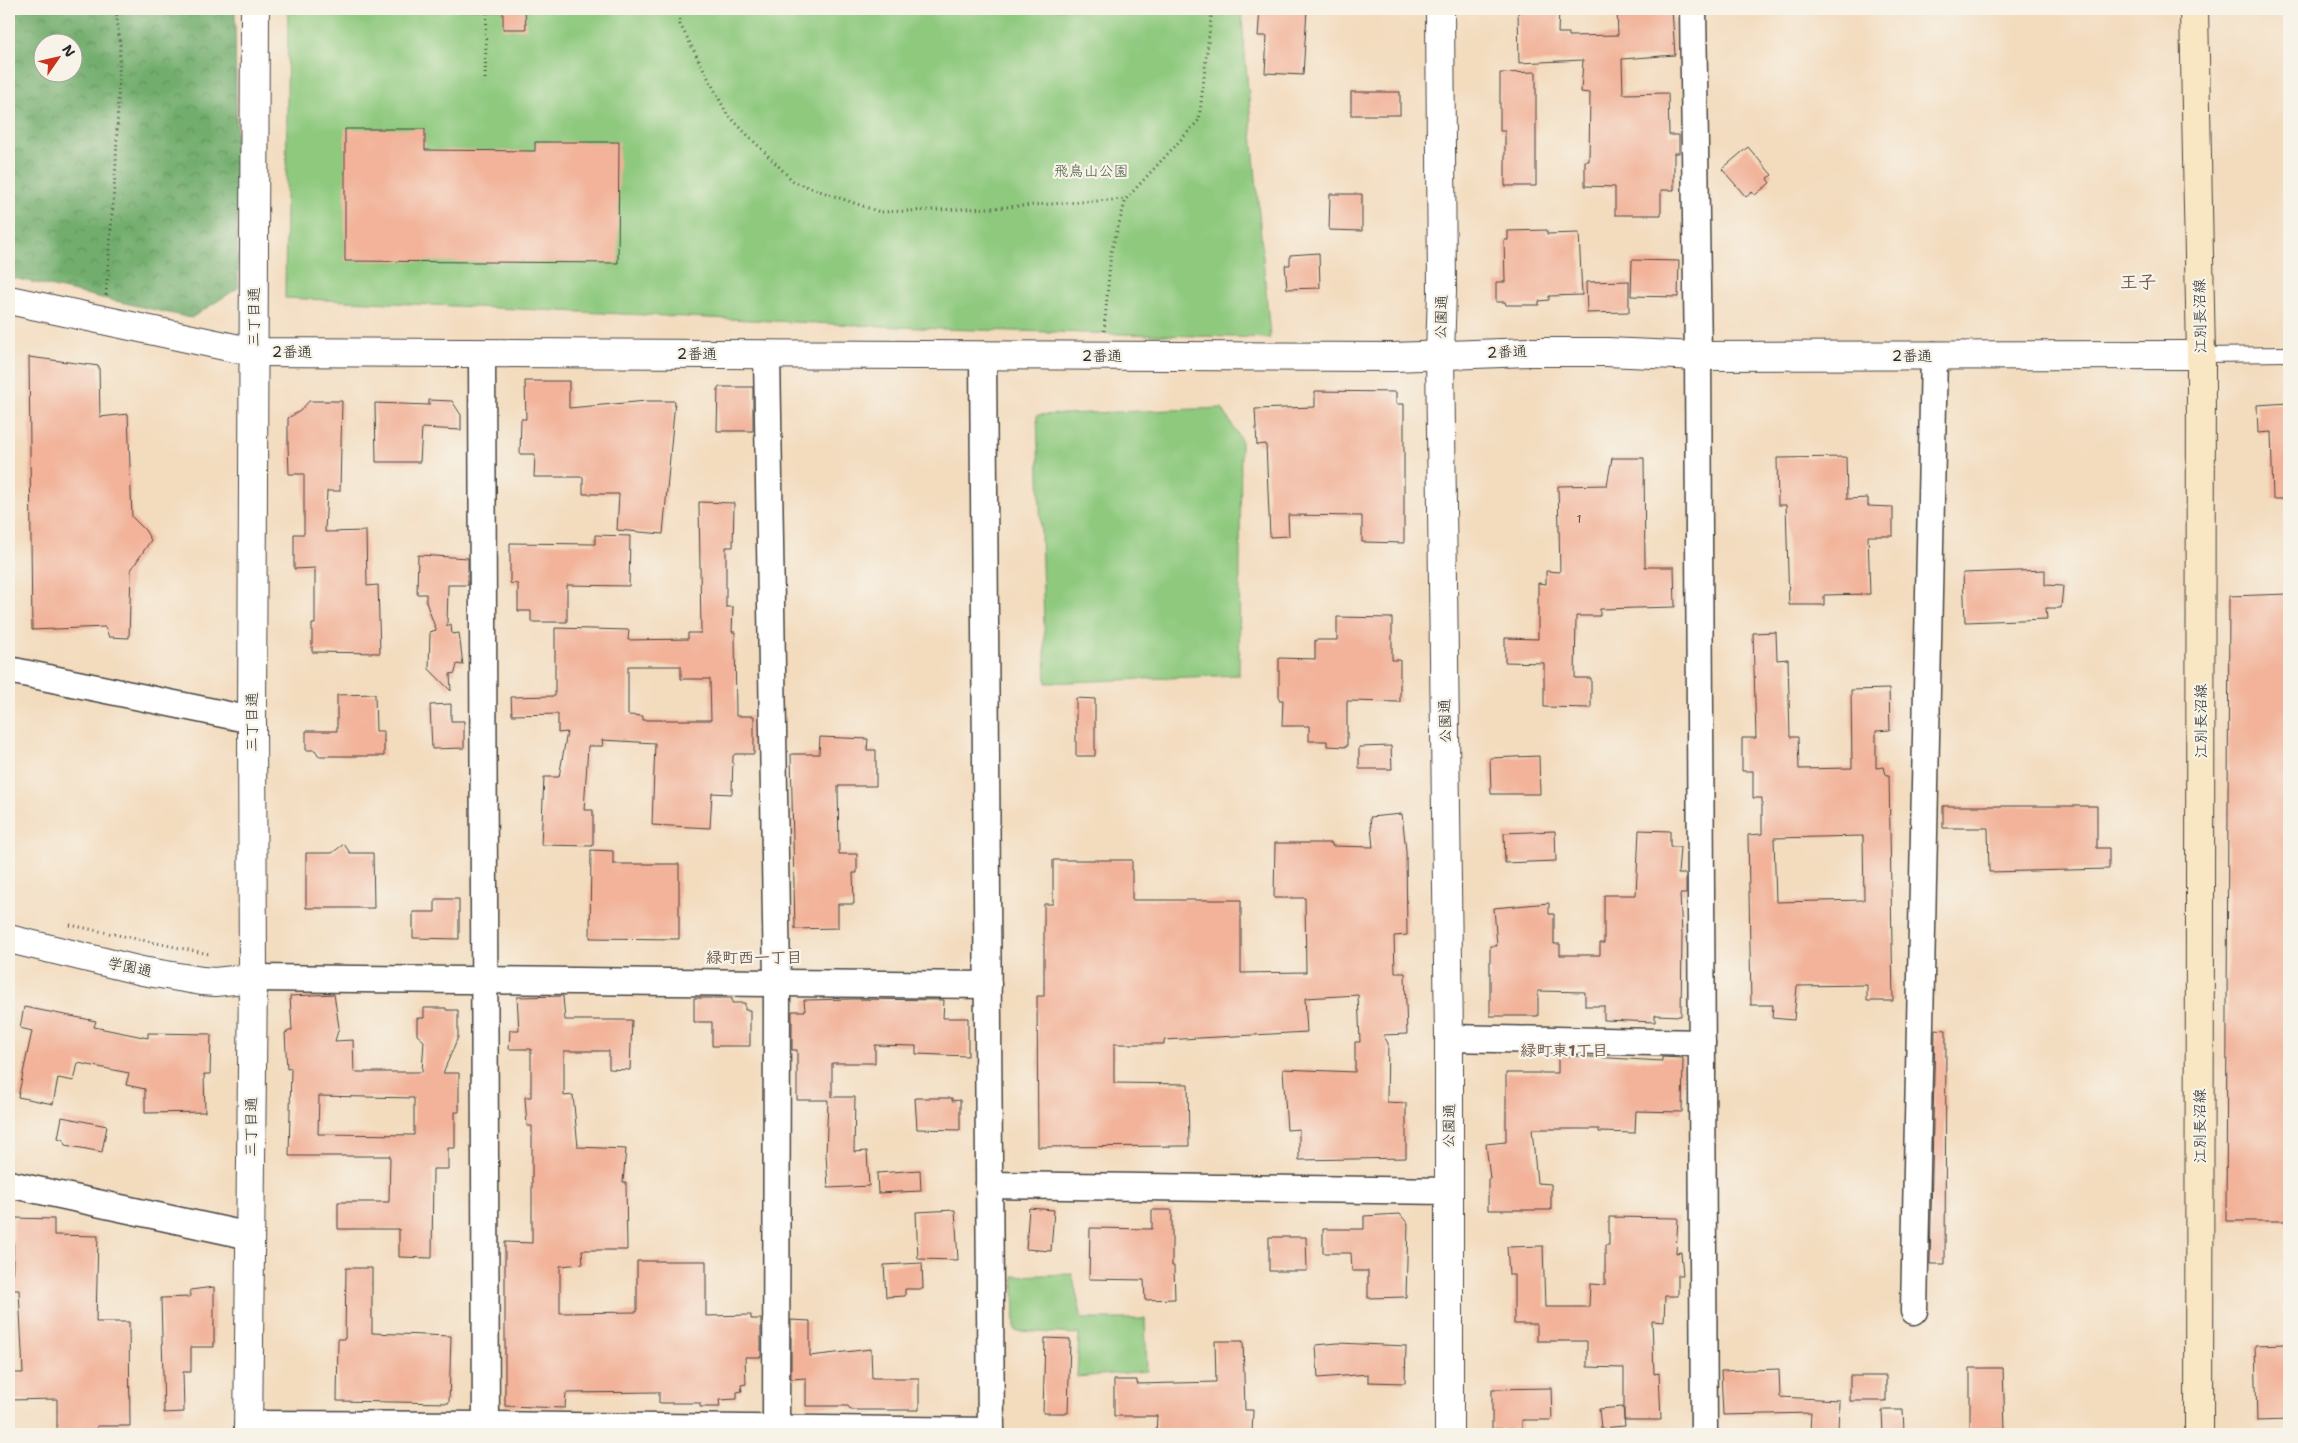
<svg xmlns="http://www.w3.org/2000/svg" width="2298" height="1443" font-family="'Shantell Sans','Klee One',sans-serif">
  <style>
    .forest { fill: url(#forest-crowns); stroke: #4e6c4c; fill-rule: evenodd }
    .park { fill: #8ec97e; stroke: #5c7a54 }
    .building { fill: #f2b39a; fill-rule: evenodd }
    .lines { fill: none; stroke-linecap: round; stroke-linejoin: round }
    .service-casing { stroke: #494541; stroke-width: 16 }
    .minor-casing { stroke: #494541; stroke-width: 29 }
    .tertiary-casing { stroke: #494541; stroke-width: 30 }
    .secondary-casing { stroke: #494541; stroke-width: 30 }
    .path { stroke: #494541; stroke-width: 3; stroke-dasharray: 1 4; stroke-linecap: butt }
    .service { stroke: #fff; stroke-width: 14 }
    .minor { stroke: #fff; stroke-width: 26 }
    .tertiary { stroke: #fff; stroke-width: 28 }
    .secondary { stroke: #f9e7c3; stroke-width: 28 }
    .labels { text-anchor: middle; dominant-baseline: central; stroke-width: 4.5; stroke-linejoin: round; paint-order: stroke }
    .number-label { font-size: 12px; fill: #5d4d47 }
    .park-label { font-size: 15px; fill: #495a44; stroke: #f7f3e8 }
    .street-label { font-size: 15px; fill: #2b2b2b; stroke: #f7f3e8 }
    .neighbourhood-label { font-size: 16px; font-weight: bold; fill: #715b52; stroke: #f7f3e8 }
    .quarter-label { font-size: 18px; font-weight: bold; fill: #715b52; stroke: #f7f3e8 }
  </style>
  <defs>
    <pattern id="forest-crowns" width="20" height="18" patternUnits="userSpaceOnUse" patternTransform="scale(1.25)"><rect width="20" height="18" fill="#72ad6d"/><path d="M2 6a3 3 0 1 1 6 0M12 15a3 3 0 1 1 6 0" fill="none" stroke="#5e8d5a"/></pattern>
  </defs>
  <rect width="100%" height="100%" fill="#f7f3e8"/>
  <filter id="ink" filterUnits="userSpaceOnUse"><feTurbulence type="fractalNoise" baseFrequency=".02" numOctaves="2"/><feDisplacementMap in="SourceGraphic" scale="10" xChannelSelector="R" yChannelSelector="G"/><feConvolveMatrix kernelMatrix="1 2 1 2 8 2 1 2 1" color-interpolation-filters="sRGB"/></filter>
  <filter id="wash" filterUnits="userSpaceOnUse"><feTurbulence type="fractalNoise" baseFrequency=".0096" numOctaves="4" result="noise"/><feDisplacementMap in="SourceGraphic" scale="20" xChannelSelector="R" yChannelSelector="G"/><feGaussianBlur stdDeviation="1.12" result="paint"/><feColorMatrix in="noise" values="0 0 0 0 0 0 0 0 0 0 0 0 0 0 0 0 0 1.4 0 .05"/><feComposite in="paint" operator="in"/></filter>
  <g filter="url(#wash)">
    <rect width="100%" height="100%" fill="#f3dbbe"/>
    <!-- forest -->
    <path class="forest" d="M 9,9 L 235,9 L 238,288 L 191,318 L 9,277 ZM 42,42 L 72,42 L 72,72 L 42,72 Z"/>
    <!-- park -->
    <g class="park">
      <path d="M 288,9 L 1241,9 L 1270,338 L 941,329 L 285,298 Z"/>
      <path d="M 1222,408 L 1241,440 L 1239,675 L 1046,683 L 1037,415 Z"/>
      <path d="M 1072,1274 L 1082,1319 L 1145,1319 L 1147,1371 L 1077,1377 L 1079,1334 L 1015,1331 L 1014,1276 Z"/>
    </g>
    <g id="blocks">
      <!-- building -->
      <g class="building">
        <path d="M 503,9 L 525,9 L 526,29 L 503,29 Z"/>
        <path d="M 1260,9 L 1307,9 L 1303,75 L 1265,73 L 1267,36 L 1258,36 Z"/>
        <path d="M 1518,9 L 1559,9 L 1558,33 L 1569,33 L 1569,36 L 1618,35 L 1617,9 L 1672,9 L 1675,55 L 1622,59 L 1623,94 L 1668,93 L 1669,135 L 1679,135 L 1679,153 L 1674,153 L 1674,190 L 1661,190 L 1661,215 L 1615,215 L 1615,187 L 1585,186 L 1585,161 L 1589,161 L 1590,93 L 1581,92 L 1583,60 L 1519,63 Z"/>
        <path d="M 1536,72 L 1536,186 L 1505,186 L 1505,131 L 1500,131 L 1500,73 Z"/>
        <rect x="1351" y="92" width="49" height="23"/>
        <path d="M 345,129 L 425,129 L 425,150 L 535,151 L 535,142 L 619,142 L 618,263 L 345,261 Z"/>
        <path d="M 1748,147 L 1772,175 L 1767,179 L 1770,183 L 1755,195 L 1752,192 L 1746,197 L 1722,169 Z"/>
        <path d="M 1330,194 L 1362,194 L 1362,231 L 1329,230 Z"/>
        <path d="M 1547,230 L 1547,234 L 1579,233 L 1582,295 L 1549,296 L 1549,300 L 1539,301 L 1539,305 L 1506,305 L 1505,302 L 1496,302 L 1496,282 L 1505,282 L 1504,240 L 1508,240 L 1508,231 Z"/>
        <path d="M 1319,253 L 1320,288 L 1287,289 L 1285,265 L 1290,265 L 1290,255 Z"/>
        <path d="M 1632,260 L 1679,261 L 1678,297 L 1631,296 Z"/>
        <path d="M 1629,281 L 1629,312 L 1587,313 L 1586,282 Z"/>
        <path d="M 29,357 L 99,366 L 100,417 L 128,414 L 132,517 L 145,530 L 151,540 L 131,570 L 129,638 L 109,637 L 105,627 L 32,630 Z"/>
        <path d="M 525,381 L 569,381 L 569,408 L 647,401 L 675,401 L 663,534 L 617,530 L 619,494 L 583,494 L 583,477 L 534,477 L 535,454 L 520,454 L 521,419 L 526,419 Z"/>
        <path d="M 718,387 L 753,387 L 753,431 L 717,431 Z"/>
        <path d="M 1315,391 L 1396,392 L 1396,404 L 1404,404 L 1404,543 L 1362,542 L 1362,516 L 1288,515 L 1289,536 L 1270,537 L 1266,444 L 1257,445 L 1255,409 L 1315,407 Z"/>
        <path d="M 429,400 L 452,401 L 461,415 L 461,430 L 422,428 L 420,462 L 376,462 L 375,403 L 429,405 Z"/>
        <path d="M 309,401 L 342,401 L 340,491 L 327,491 L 325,532 L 366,531 L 367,586 L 378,585 L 380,653 L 312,652 L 312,624 L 315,624 L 315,568 L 294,569 L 294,534 L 304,534 L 304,474 L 289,474 L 288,445 L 288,418 L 300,411 Z"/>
        <path d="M 2289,403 L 2289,499 L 2273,499 L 2271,432 L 2258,433 L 2257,405 Z"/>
        <path d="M 1846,457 L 1847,499 L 1868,498 L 1868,506 L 1893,507 L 1893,536 L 1868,536 L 1870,594 L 1824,595 L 1824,605 L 1789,605 L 1786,505 L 1778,505 L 1777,458 Z"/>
        <path d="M 1612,458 L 1644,458 L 1645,567 L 1674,567 L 1675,607 L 1600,609 L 1600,616 L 1576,616 L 1575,678 L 1591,678 L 1591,708 L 1544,707 L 1544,663 L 1505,662 L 1505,638 L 1538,639 L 1538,583 L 1546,584 L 1546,571 L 1560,572 L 1558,486 L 1607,485 Z"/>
        <path d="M 699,502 L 734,503 L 733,547 L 726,547 L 726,607 L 733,607 L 732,632 L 735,632 L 736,716 L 754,716 L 754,754 L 735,754 L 733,756 L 732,794 L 712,793 L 710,828 L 652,825 L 655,743 L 602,740 L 603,746 L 588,746 L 584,810 L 593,810 L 593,846 L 541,845 L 544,777 L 559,777 L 567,732 L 558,733 L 558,714 L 512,715 L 511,697 L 555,696 L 555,628 L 629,630 L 628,640 L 688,639 L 688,633 L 701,633 ZM 628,666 L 681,666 L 681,679 L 710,679 L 711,720 L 643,720 L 643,716 L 628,715 Z"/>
        <path d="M 595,535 L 630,536 L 629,586 L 567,585 L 567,622 L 531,622 L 531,611 L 518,611 L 518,584 L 510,583 L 510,543 L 595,544 Z"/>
        <path d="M 418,555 L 468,558 L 468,585 L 448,585 L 447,626 L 451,624 L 452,634 L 459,633 L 463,665 L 457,664 L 455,673 L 450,674 L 451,691 L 429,669 L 430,632 L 436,630 L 426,602 L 426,594 L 417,594 Z"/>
        <path d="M 2045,570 L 2045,585 L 2063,586 L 2061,608 L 2046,608 L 2047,619 L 1965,622 L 1963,573 Z"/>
        <path d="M 2289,594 L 2289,1221 L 2226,1221 L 2229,596 Z"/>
        <path d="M 1337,617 L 1392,618 L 1392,660 L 1400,660 L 1400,702 L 1347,701 L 1347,747 L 1327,746 L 1327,741 L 1309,741 L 1309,726 L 1282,726 L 1283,700 L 1279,700 L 1279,658 L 1315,659 L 1315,640 L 1337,640 Z"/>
        <path d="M 1776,632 L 1777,660 L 1788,659 L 1790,737 L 1798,737 L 1799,769 L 1852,768 L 1851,690 L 1889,689 L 1890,730 L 1876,731 L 1876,768 L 1884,767 L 1886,775 L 1889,775 L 1893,1001 L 1867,1001 L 1867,985 L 1797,986 L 1794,1020 L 1772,1018 L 1773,1005 L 1751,1005 L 1748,835 L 1762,834 L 1762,798 L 1753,798 L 1753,771 L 1742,771 L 1742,738 L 1756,738 L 1753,633 ZM 1863,836 L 1864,900 L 1776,902 L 1774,838 Z"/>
        <path d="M 375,694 L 376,731 L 384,731 L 384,756 L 319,756 L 315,750 L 306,750 L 306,731 L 337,731 L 337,695 Z"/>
        <path d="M 1076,698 L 1095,699 L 1095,756 L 1076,756 Z"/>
        <path d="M 451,704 L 451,721 L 464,721 L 464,748 L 432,749 L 430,705 Z"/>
        <path d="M 820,737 L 868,739 L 867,750 L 876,750 L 876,786 L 838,786 L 839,854 L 857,854 L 857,873 L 853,873 L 854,904 L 838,904 L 838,928 L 795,929 L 791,754 L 819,754 Z"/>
        <path d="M 1391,746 L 1392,769 L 1359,769 L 1359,747 Z"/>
        <path d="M 1539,756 L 1540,794 L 1491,794 L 1490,758 Z"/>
        <path d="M 1943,806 L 2097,806 L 2097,848 L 2109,848 L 2109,869 L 1989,872 L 1988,828 L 1943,828 Z"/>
        <path d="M 1402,814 L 1406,851 L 1407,935 L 1394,936 L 1395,973 L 1405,973 L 1407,1034 L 1383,1035 L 1388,1043 L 1387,1102 L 1406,1103 L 1406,1158 L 1299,1160 L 1299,1129 L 1287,1130 L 1283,1069 L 1355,1072 L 1355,1042 L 1360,1042 L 1358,995 L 1305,998 L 1307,1032 L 1164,1040 L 1164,1044 L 1114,1044 L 1114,1083 L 1188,1084 L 1189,1146 L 1038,1147 L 1037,996 L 1044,996 L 1044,904 L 1053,904 L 1053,860 L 1132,860 L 1132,900 L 1241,900 L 1241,973 L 1306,972 L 1305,898 L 1274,898 L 1275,843 L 1332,843 L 1332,846 L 1373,847 L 1370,817 Z"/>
        <path d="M 1639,830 L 1670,831 L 1670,847 L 1680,847 L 1678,874 L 1686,874 L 1686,894 L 1680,894 L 1682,935 L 1681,1016 L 1655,1015 L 1655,1022 L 1604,1020 L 1604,1006 L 1585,1006 L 1585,992 L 1538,991 L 1538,1016 L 1490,1016 L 1490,946 L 1497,946 L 1494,908 L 1549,903 L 1549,914 L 1554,914 L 1554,944 L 1560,944 L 1560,955 L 1600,955 L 1600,943 L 1604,943 L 1604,895 L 1636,895 Z"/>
        <path d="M 1555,831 L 1556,861 L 1505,863 L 1504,833 Z"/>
        <path d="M 344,844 L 350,853 L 373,853 L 374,908 L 306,908 L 306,853 L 332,853 Z"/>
        <path d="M 591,850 L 613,851 L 613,864 L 679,864 L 679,939 L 590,938 Z"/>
        <path d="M 435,899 L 459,899 L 459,939 L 413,938 L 413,912 L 435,912 Z"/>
        <path d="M 334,994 L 339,1027 L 335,1041 L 353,1040 L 354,1072 L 422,1072 L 424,1041 L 417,1035 L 417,1018 L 424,1018 L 424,1008 L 446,1008 L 446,1010 L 458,1010 L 458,1037 L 443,1073 L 459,1073 L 459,1112 L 455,1112 L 455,1148 L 448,1148 L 448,1169 L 433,1169 L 432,1258 L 399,1257 L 399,1229 L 338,1229 L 338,1202 L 389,1202 L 390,1156 L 289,1156 L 291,1068 L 287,1069 L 285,1033 L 292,1030 L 290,996 ZM 319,1096 L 414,1098 L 414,1135 L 318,1134 Z"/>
        <path d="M 563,996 L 565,1020 L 632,1020 L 630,1070 L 609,1069 L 609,1051 L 564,1051 L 564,1096 L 573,1095 L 578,1147 L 626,1149 L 623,1182 L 626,1182 L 627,1250 L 582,1250 L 583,1264 L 560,1266 L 560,1313 L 637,1312 L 637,1261 L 706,1261 L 706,1316 L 751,1315 L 751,1319 L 761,1319 L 761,1357 L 745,1357 L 746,1384 L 741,1385 L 742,1391 L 737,1392 L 737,1399 L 719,1400 L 720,1407 L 700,1407 L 700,1403 L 659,1403 L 659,1392 L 566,1393 L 565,1408 L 505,1406 L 505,1242 L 532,1243 L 532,1126 L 527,1126 L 525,1097 L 531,1097 L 531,1049 L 509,1049 L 510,1030 L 519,1030 L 517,997 Z"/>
        <path d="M 694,998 L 732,998 L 732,1003 L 745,1003 L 745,1010 L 750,1010 L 750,1046 L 712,1046 L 712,1022 L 694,1022 Z"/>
        <path d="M 853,999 L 944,1000 L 943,1018 L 968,1018 L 968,1056 L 916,1054 L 916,1046 L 875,1045 L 875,1063 L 832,1063 L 832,1097 L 855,1097 L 854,1152 L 867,1151 L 869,1186 L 828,1188 L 826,1154 L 828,1100 L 797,1100 L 797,1050 L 792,1050 L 792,1011 L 805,1011 L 804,1000 Z"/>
        <path d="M 24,1007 L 96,1021 L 94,1027 L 148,1038 L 148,1033 L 211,1034 L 210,1074 L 204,1074 L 205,1112 L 145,1113 L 145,1089 L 126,1085 L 129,1073 L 78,1063 L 74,1081 L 58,1078 L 53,1104 L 18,1097 L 32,1031 L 20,1028 Z"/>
        <path d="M 1935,1029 L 1946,1030 L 1945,1264 L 1930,1264 Z"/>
        <path d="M 1558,1055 L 1662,1061 L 1662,1057 L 1683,1058 L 1682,1112 L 1636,1111 L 1635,1133 L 1599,1132 L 1599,1129 L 1532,1129 L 1537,1183 L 1551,1184 L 1551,1210 L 1488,1210 L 1488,1179 L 1490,1179 L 1486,1144 L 1506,1142 L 1506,1073 L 1558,1073 Z"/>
        <path d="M 915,1098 L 952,1098 L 952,1101 L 960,1100 L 960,1130 L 917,1129 Z"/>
        <path d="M 62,1117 L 107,1126 L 102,1152 L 65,1145 L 64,1140 L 58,1138 Z"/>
        <path d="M 920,1170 L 921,1191 L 878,1193 L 877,1173 Z"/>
        <path d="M 1029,1208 L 1054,1210 L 1051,1251 L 1026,1249 Z"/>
        <path d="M 955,1210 L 958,1260 L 918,1259 L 916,1212 Z"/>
        <path d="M 1152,1210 L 1172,1210 L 1172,1266 L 1174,1266 L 1175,1299 L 1145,1300 L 1144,1280 L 1089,1279 L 1090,1228 L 1152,1229 Z"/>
        <path d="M 1400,1214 L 1408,1224 L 1406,1297 L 1368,1298 L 1368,1271 L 1352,1271 L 1351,1253 L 1323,1253 L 1323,1229 L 1364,1229 L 1364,1216 Z"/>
        <path d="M 1609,1217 L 1678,1218 L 1676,1253 L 1681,1252 L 1683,1275 L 1678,1275 L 1678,1296 L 1665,1296 L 1664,1322 L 1652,1321 L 1654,1374 L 1659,1373 L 1661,1420 L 1624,1420 L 1624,1368 L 1587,1367 L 1587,1341 L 1537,1341 L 1537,1324 L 1514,1324 L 1514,1275 L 1509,1275 L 1507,1247 L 1543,1246 L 1545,1307 L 1589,1307 L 1590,1284 L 1605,1285 L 1605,1245 L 1609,1245 Z"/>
        <path d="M 14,1218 L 54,1219 L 54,1235 L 98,1236 L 96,1322 L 129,1322 L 130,1426 L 97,1426 L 97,1432 L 57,1432 L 57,1399 L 9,1400 L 9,1373 L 23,1373 L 19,1290 L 12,1290 Z"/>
        <path d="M 1269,1237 L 1306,1237 L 1307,1271 L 1269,1271 Z"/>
        <path d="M 922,1263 L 923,1289 L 905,1289 L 905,1296 L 886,1297 L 884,1265 Z"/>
        <path d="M 346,1268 L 372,1268 L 372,1333 L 451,1336 L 449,1403 L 337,1401 L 338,1339 L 345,1339 Z"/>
        <path d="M 214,1287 L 214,1347 L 191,1347 L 191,1372 L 183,1372 L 184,1412 L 164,1413 L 161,1298 L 190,1297 L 190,1290 Z"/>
        <path d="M 791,1320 L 810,1321 L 810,1356 L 871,1349 L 872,1378 L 919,1378 L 919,1410 L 851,1410 L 848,1406 L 806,1406 L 806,1378 L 791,1379 Z"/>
        <path d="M 1045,1338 L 1070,1339 L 1068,1413 L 1043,1413 Z"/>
        <path d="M 1215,1341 L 1243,1341 L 1245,1410 L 1253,1410 L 1252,1434 L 1156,1434 L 1157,1416 L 1114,1416 L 1114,1380 L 1137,1380 L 1137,1384 L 1216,1382 Z"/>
        <path d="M 1338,1343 L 1406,1346 L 1405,1383 L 1368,1382 L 1368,1374 L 1318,1378 L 1316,1345 Z"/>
        <path d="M 2286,1344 L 2289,1420 L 2257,1421 L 2255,1345 Z"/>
        <path d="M 1970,1368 L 2003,1368 L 2005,1429 L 1970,1430 Z"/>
        <path d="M 1779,1369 L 1780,1397 L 1839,1400 L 1838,1432 L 1810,1431 L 1811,1413 L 1723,1415 L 1721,1371 Z"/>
        <rect x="1850" y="1376" width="36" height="25"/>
        <path d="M 1551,1388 L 1552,1420 L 1522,1420 L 1522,1429 L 1492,1429 L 1492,1389 Z"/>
        <path d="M 1623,1407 L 1625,1426 L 1601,1428 L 1599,1409 Z"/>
        <path d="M 1882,1410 L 1903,1410 L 1904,1432 L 1883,1433 Z"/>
      </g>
    </g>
  </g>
  <g filter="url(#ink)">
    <use href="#blocks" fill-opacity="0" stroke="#494541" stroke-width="1"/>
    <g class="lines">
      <defs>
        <path id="service" d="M 2201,355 L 2289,354"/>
        <g id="minor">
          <path d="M 1693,9 L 1698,356 L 1704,1434"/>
          <path d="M 482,353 L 486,1434"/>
          <path d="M 767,354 L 777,982 L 776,1434"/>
          <path d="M 983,355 L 991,1434"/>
          <path d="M 9,670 L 252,720"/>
          <path d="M 253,978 L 988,985"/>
          <path d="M 1449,1038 L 1702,1043"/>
          <path d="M 9,1184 L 250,1236"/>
          <path d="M 989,1185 L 1448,1191"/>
          <path d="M 1914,1311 L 1934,355"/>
          <path d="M 248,1424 L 486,1425 L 991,1431"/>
        </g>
        <g id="tertiary">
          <path d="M 1440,9 L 1442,291 L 1440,355 L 1449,1038 L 1449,1434"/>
          <path d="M 9,300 L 253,352 L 1393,357 L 1529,352 L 1607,352 L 1698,356 L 2201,355"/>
          <path d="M 9,939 L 142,971 L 202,981 L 215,982 L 253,978"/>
          <path d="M 248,1434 L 253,978 L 252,720 L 255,9"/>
        </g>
        <path id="secondary" d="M 2194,9 L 2201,355 L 2199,1434"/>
      </defs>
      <!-- service casing -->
      <use href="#service" class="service-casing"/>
      <!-- minor casing -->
      <use href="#minor" class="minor-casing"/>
      <!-- tertiary casing -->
      <use href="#tertiary" class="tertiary-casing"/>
      <!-- secondary casing -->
      <use href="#secondary" class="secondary-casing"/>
      <!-- path -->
      <g class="path">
        <path d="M 679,9 L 680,24 L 727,114 L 794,182 L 880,212 L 990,208 L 1126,199"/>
        <path d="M 485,79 L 487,9"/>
        <path d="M 106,295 L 116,163 L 120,45 L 116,9"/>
        <path d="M 1104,331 L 1111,252 L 1126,199 L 1199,120 L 1212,9"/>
        <path d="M 70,925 L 209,954"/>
      </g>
      <!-- service -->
      <use href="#service" class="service"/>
      <!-- minor -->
      <use href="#minor" class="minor"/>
      <!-- tertiary -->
      <use href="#tertiary" class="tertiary"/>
      <!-- secondary -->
      <use href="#secondary" class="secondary"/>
    </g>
  </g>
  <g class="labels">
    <!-- number labels -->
    <g class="number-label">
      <text x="1579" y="519">1</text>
    </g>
    <!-- park labels -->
    <g class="park-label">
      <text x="1091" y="171">飛鳥山公園</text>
    </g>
    <!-- street labels -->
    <g class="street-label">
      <text transform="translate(2200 316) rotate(-91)">江別長沼線</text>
      <text transform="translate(254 317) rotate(-90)">三丁目通</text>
      <text transform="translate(1441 317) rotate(-88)">公園通</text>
      <text x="292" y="352">2番通</text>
      <text transform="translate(1507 352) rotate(-2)">2番通</text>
      <text x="697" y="354">2番通</text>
      <text x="1102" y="356">2番通</text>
      <text x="1912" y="356">2番通</text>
      <text transform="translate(1445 721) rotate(-91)">公園通</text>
      <text transform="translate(2201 721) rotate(-90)">江別長沼線</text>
      <text transform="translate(252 722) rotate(-90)">三丁目通</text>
      <text transform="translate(130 967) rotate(12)">学園通</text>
      <text transform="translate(1449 1126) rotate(-89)">公園通</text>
      <text transform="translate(2200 1126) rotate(-90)">江別長沼線</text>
      <text transform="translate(251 1127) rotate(-89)">三丁目通</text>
    </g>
    <!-- neighbourhood labels -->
    <g class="neighbourhood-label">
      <text x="754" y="957">緑町西一丁目</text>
      <text x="1564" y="1050">緑町東1丁目</text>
    </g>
    <!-- quarter labels -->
    <g class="quarter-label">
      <text x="2138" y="282">王子</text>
    </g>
  </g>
  <!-- margin -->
  <rect width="2298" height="1443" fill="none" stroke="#f7f3e8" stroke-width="30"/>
  <!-- north arrow -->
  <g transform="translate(58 58) rotate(56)"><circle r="24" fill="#f7f3e8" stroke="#a5a39c"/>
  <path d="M0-4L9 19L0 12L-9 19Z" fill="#c8321e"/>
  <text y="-8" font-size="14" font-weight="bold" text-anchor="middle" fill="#2b2b2b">N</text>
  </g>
</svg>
